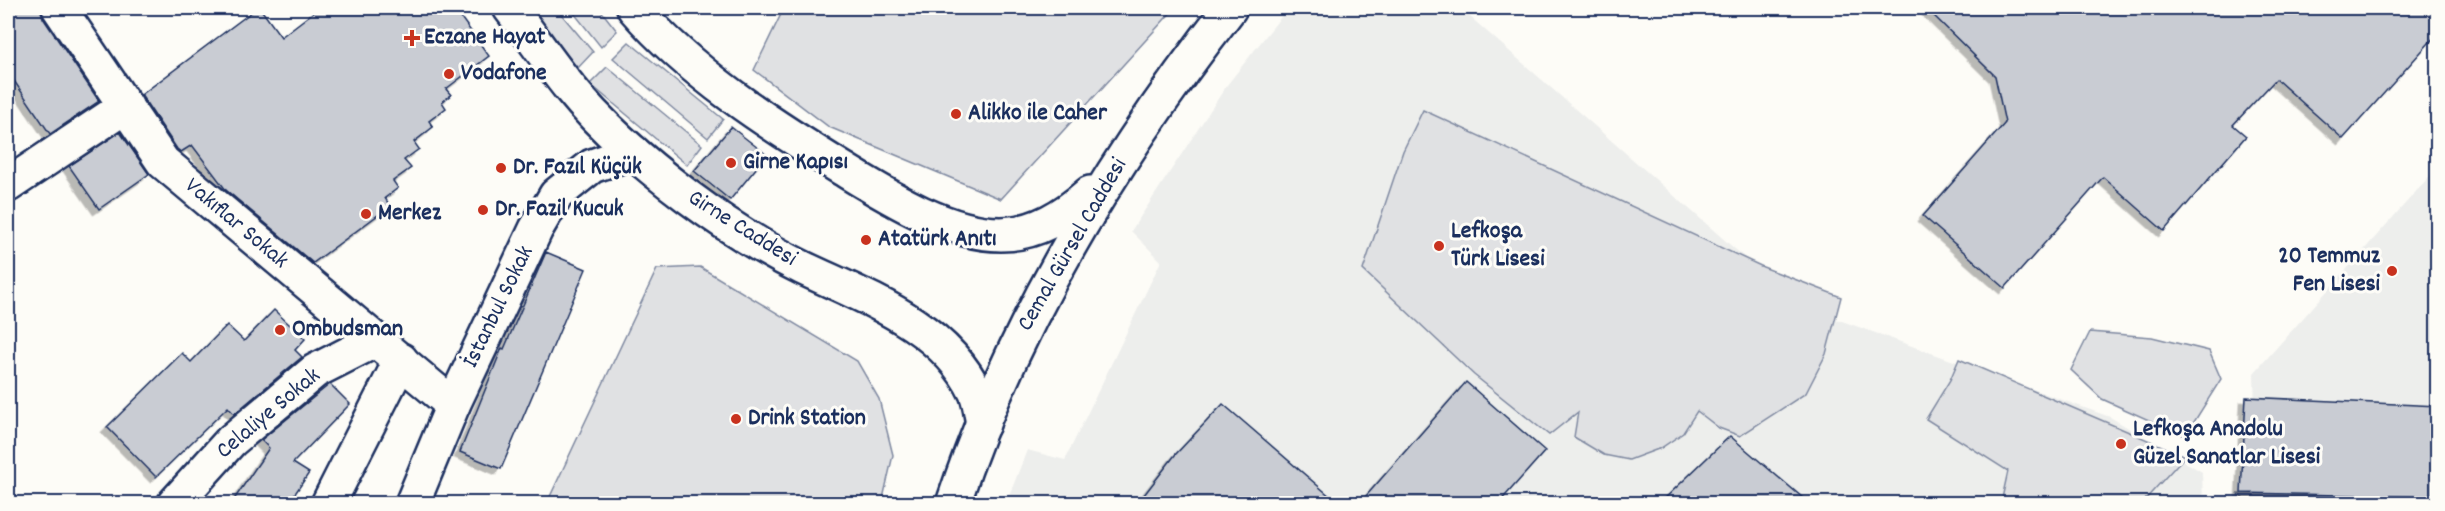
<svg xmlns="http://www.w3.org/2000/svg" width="2445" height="511" font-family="Dekko,sans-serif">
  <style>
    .built { fill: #edeeec }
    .green { fill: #e0e1e3; stroke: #7e88a0; stroke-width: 1.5 }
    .building { fill: #c9ccd3; stroke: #1b2f5e; stroke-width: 1.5; filter: url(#shadow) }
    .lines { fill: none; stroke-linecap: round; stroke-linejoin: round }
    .street-casing { stroke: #1b2f5e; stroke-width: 38 }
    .secondary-casing { stroke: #1b2f5e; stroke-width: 38 }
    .street { stroke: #fdfcf7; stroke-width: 33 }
    .secondary { stroke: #fdfcf7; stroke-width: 33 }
    .poi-dot { fill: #c8321e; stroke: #fdfcf7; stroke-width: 2 }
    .labels { text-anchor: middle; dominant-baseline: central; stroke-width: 6; stroke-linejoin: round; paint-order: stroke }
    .poi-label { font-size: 24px; font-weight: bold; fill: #1b2f5e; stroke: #fdfcf7; text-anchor: start }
    .street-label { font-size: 24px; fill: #1b2f5e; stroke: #fdfcf7 }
  </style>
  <defs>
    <filter id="shadow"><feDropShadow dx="-5.5" dy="5.5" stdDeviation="0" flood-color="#0004"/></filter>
  </defs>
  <rect width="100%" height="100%" fill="#fdfcf7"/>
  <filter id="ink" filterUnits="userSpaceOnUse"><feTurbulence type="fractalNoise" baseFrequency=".0167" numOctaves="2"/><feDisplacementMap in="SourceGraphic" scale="12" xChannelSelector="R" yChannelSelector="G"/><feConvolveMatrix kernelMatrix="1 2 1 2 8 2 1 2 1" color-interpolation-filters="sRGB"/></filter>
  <g filter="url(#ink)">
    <!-- built -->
    <g class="built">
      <path d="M 1288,8 L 1460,8 L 1800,306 L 2110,417 L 2202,472 L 2203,503 L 1006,504 L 1027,450 L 1065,460 L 1161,261 L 1131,231 L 1227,85 Z"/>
      <path d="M 2437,168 L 2437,503 L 2257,503 L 2254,373 Z"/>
    </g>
    <!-- green -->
    <g class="green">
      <path d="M 532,8 L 556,8 L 593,52 L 577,69 L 527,12 Z"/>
      <path d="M 570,8 L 599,8 L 617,31 L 601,47 Z"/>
      <path d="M 784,8 L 1175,8 L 1001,199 L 829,127 L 754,70 Z"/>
      <path d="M 629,42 L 723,119 L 708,138 L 613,58 Z"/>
      <path d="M 607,67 L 702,145 L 687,165 L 590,84 Z"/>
      <path d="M 1423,110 L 1763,267 L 1841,297 L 1826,354 L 1806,393 L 1740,436 L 1719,428 L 1697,411 L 1683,433 L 1661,448 L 1629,460 L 1604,455 L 1574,437 L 1578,412 L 1549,435 L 1474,375 L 1363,270 L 1403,151 Z"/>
      <path d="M 700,267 L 857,361 L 879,399 L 893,455 L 882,503 L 547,503 L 657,269 Z"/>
      <path d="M 2090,332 L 2152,337 L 2209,351 L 2221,379 L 2189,430 L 2182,435 L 2102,399 L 2071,370 Z"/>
      <path d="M 1959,359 L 2185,456 L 2142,503 L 2001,503 L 2008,471 L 1926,419 L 1950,380 Z"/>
      <path d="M 2238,494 L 2437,497 L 2438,503 L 2250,504 Z"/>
    </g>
    <!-- building -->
    <g class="building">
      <path d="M 8,8 L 41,8 L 43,18 L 99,101 L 50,134 L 8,72 Z"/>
      <path d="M 257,8 L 260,8 L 281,37 L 319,8 L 454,8 L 489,56 L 446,89 L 451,95 L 442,102 L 446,108 L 429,121 L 433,127 L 414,142 L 419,149 L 404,160 L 411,168 L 393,181 L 398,188 L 385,198 L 390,206 L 313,263 L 226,190 L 192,145 L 181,152 L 177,149 L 141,95 Z"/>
      <path d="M 1926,8 L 2438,8 L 2438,33 L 2343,139 L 2276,79 L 2233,125 L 2246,136 L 2164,231 L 2103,177 L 2005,288 L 1923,216 L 2005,123 L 1995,76 Z"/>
      <path d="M 731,127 L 767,155 L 730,200 L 694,171 Z"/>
      <path d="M 120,132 L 149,174 L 99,209 L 69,166 Z"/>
      <path d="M 546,252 L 586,269 L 501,469 L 460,452 L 502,348 L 504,349 Z"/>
      <path d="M 274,310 L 305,339 L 295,350 L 302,357 L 234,414 L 228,407 L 156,477 L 107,427 L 182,353 L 191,362 L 227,325 L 244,341 Z"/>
      <path d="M 1466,382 L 1545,451 L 1498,504 L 1359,504 Z"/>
      <path d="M 330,384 L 350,404 L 293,463 L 309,473 L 288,504 L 231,504 L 269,448 L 261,440 Z"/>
      <path d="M 2246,397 L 2438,406 L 2438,497 L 2241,493 Z"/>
      <path d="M 1223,404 L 1339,504 L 1137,504 L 1175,455 Z"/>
      <path d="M 1730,436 L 1810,504 L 1659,504 Z"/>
    </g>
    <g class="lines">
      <defs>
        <g id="street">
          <path d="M 59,8 L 163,162 L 453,405"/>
          <path d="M 8,185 L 126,106"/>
          <path d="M 174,504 L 231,441 L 315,371 L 376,340"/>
          <path d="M 328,504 L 401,360"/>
          <path d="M 412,504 L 453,405 L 536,229 L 556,195 L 592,166 L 633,152"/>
        </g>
        <g id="secondary">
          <path d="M 510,8 C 530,34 549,62 570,88 C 603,129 645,164 687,196 C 723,223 762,248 803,268 C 866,298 944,325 976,393 C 980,403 981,414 983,424"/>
          <path d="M 634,8 C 692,74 768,123 843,169 C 887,196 947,234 1001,234 C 1036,234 1065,215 1090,193"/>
          <path d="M 953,504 C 1013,322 1113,158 1230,8"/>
        </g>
      </defs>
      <!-- street casing -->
      <use href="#street" class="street-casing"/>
      <!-- secondary casing -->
      <use href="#secondary" class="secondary-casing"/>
      <!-- street -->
      <use href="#street" class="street"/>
      <!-- secondary -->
      <use href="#secondary" class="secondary"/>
    </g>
  </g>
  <!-- markers -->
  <g class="poi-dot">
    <path d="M409 29h6v6h6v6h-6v6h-6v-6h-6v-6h6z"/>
    <circle cx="449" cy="74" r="6"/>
    <circle cx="956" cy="114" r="6"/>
    <circle cx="731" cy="163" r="6"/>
    <circle cx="501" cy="168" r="6"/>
    <circle cx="483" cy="210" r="6"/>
    <circle cx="366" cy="214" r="6"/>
    <circle cx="866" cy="240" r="6"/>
    <circle cx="1439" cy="246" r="6"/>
    <circle cx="2392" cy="271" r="6"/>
    <circle cx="280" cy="330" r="6"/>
    <circle cx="736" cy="419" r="6"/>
    <circle cx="2121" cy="444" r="6"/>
  </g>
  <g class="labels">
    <!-- poi labels -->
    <g class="poi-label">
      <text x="424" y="38">Eczane Hayat</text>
      <text x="461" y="74">Vodafone</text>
      <text x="968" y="114">Alikko ile Caher</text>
      <text x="743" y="163">Girne Kapısı</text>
      <text x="513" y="168">Dr. Fazıl Küçük</text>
      <text x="495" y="210">Dr. Fazil Kucuk</text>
      <text x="378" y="214">Merkez</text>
      <text x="1451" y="232">Lefkoşa<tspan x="1451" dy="28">Türk Lisesi</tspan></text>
      <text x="878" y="240">Atatürk Anıtı</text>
      <text x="2380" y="257" text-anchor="end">20 Temmuz<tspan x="2380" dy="28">Fen Lisesi</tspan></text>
      <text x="292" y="330">Ombudsman</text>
      <text x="748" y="419">Drink Station</text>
      <text x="2133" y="430">Lefkoşa Anadolu<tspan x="2133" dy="28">Güzel Sanatlar Lisesi</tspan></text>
    </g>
    <!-- street labels -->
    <g class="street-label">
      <text transform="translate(236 224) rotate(40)">Vakıflar Sokak</text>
      <text transform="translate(742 229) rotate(32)">Girne Caddesi</text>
      <text transform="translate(1073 245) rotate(-60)">Cemal Gürsel Caddesi</text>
      <text transform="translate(499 307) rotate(-64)">İstanbul Sokak</text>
      <text transform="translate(269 414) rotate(-40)">Celaliye Sokak</text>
    </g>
  </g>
  <!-- margin -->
  <rect width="2445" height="511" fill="none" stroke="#fdfcf7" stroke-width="30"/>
  <rect x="15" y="15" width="2415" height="481" fill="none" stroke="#1b2f5e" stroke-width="2" filter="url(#ink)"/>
</svg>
